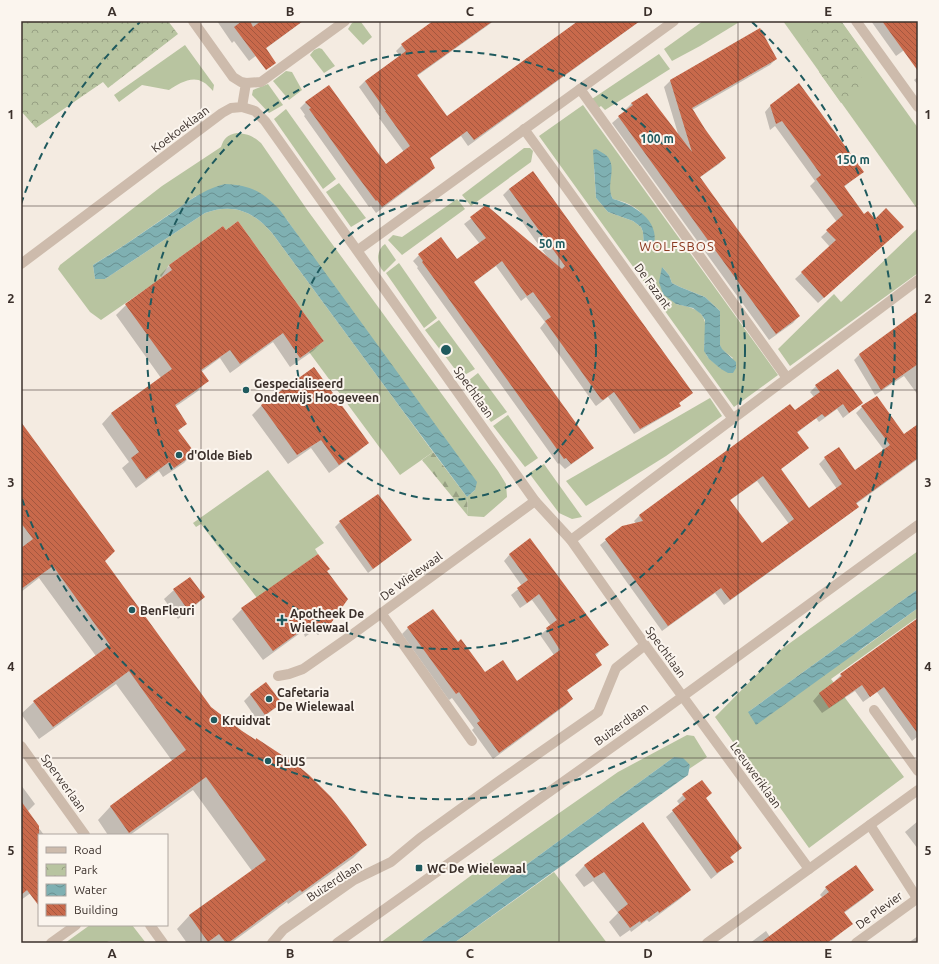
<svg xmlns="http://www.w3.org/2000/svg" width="939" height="964" font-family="Ubuntu,sans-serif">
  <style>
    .grass { fill: #b8c4a0; fill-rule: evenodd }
    .forest { fill: url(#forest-firs) }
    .park { fill: url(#park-crowns) }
    .water { fill: url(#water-waves) }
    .shadow { fill: #0003; fill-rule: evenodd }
    .building { fill: url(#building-back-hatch); fill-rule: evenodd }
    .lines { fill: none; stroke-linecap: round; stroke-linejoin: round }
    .minor { stroke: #cdbbac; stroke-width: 10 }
    .tertiary { stroke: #cdbbac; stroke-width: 10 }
    .grid { fill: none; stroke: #3b302b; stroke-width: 1; stroke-opacity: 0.55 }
    .ring { fill: none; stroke: #1f5a5e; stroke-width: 2; stroke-dasharray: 7 5 }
    .poi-dot { fill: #1f5a5e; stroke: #fbf5ee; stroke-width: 1.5 }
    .labels { text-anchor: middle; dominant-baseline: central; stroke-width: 4; stroke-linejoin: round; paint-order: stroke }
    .street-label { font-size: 12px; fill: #3b302b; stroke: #fbf5ee }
    .poi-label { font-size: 12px; font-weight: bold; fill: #3b302b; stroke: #fbf5ee; text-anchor: start }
    .neighbourhood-label { font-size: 13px; letter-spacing: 1px; fill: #8c3b22; stroke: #fbf5ee }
    .centre { fill: #1f5a5e; stroke: #fbf5ee; stroke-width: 2 }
    .ring-label { font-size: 12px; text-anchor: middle; font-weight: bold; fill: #1f5a5e; stroke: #fbf5ee; stroke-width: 4; stroke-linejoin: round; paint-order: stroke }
    .neatline { fill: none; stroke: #3b302b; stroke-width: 1.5 }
    .grid-label { font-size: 13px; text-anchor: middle; font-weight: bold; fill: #3b302b }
  </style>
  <defs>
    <pattern id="forest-firs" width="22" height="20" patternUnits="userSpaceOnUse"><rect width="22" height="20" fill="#b8c4a0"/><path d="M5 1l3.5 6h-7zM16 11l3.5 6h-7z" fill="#97a083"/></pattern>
    <pattern id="park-crowns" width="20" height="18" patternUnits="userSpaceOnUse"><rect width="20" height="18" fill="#b8c4a0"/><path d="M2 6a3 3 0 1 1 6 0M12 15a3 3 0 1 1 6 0" fill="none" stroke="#97a083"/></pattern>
    <pattern id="water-waves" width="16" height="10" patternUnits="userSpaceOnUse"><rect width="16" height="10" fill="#7fb0b2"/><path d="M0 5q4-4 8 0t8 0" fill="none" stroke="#699091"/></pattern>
    <pattern id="building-back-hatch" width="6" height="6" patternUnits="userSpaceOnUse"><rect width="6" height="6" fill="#c8694b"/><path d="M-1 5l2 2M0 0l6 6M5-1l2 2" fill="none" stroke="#a4573f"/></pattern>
  </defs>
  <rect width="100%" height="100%" fill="#f4ebe1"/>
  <!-- grass -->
  <g class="grass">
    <path d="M 356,21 L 361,22 L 372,37 L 363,45 L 348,29 L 352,23 Z"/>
    <path d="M 703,21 L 741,21 L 700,46 L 672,61 L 664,49 Z"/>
    <path d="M 783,21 L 841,21 L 918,128 L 918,210 Z"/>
    <path d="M 185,45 L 214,85 L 213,91 C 210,88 207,84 203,82 C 192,75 178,84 169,90 L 142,85 L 119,102 L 114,95 Z"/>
    <path d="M 319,48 L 322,49 L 335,66 L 324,73 L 310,55 L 314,50 Z"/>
    <path d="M 659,54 L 670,69 L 605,110 L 601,106 L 598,108 L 592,99 Z"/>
    <path d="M 286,71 L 292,72 L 302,90 L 289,100 L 273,81 Z"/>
    <path d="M 268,84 L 283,105 L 269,113 L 252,95 L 253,90 Z"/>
    <path d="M 583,105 L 778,375 L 734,407 L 539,136 ZM 594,168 L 610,187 L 610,193 L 613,199 C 634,204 644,211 653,231 L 644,248 L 643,232 L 641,227 L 633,221 L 608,212 L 596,198 ZM 662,267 L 669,275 L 672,283 L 680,287 L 705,297 L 720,311 L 720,345 L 721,349 L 733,358 L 721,369 C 716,363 706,359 705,351 C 703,346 705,340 706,335 C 707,311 696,308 676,304 Z"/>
    <path d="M 286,109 L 336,179 L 323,189 L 274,119 Z"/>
    <path d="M 237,133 C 248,134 253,136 261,143 L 308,211 L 498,471 L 506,484 L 507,497 L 484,517 L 468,516 L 467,497 L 475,490 L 287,220 L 196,196 L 126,244 L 93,265 L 95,279 L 105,279 L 205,213 C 233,203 253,211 272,233 L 433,452 L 400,475 L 309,352 L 324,341 L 238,221 L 226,230 L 223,226 L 169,265 L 159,280 L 101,320 L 90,312 L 58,269 L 60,265 L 162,186 L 221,147 C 224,138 227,135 237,133 Z"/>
    <path d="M 524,148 L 530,148 L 533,151 L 531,162 L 471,206 L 462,195 Z"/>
    <path d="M 339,183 L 366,218 L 351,227 L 326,192 Z"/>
    <path d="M 457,199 L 465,209 L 402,255 L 388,240 L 393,235 L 402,237 Z"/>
    <path d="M 918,228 L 918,273 L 790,366 L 778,349 L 834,294 L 841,302 Z"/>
    <path d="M 385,244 L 396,260 L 384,272 C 376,264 376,250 385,244 Z"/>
    <path d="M 399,263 L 437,318 L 424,328 L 386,273 Z"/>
    <path d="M 439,320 L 475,369 L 461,377 L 425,330 Z"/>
    <path d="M 478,373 L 507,412 L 491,422 L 464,384 Z"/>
    <path d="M 710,398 L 722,416 L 666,456 L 586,506 L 566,481 Z"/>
    <path d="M 508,415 L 538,458 L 525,467 L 493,426 Z"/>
    <path d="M 544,464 L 582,517 L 572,519 L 559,513 L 529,473 Z"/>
    <path d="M 268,470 L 324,543 L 315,549 L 318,554 L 257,598 L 201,524 L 196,527 L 193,523 Z"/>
    <path d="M 918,551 L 918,589 L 748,712 L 862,649 L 918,608 L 918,617 L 831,679 L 904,777 L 809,848 L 715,717 L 783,648 Z"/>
    <path d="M 687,735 L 694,736 L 707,757 L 689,769 L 690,765 L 674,757 L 419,943 L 380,943 L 492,860 L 618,772 Z"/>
    <path d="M 554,872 L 607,943 L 454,943 Z"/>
    <path d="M 90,925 L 132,925 L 146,943 L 121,943 L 120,941 L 109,941 L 105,943 L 65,943 Z"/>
  </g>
  <!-- forest -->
  <path class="forest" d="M 433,452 L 467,497 L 468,516 L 422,460 Z"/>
  <!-- park -->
  <g class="park">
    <path d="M 21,21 L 168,21 L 178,34 L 108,88 L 103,82 L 36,128 L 21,111 Z"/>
    <path d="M 812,21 L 841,21 L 865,55 L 855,63 C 862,76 865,82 858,96 L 841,103 L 819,72 L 818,56 L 801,30 Z"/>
  </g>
  <!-- water -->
  <g class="water">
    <path d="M 596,149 C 599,151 604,153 607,156 C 618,168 605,185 613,199 C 633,204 660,220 654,245 L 648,249 L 644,248 L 643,232 L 641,227 L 633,221 L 608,212 L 596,198 L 593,150 Z"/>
    <path d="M 225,184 C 250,185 261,191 279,209 L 477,482 L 475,490 L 467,497 L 397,403 L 272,233 C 253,211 233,203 205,213 L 105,279 L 95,279 L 93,265 C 116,251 138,236 160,221 C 181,207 200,190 225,184 Z"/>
    <path d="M 662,267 L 669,275 L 672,283 L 680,287 L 705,297 L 720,311 L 720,345 L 722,349 L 736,362 L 736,368 L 733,373 L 728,373 L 721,369 L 709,359 L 704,351 L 705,320 L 701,314 L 693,308 L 676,304 L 663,294 L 659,282 Z"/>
    <path d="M 918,589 L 918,608 L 756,725 L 748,712 Z"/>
    <path d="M 674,757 L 683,758 L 690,765 L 688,775 L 454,943 L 419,943 Z"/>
  </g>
  <!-- shadow -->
  <g class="shadow">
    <path d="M 217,21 L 303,21 L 249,61 L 234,41 L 232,43 Z"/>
    <path d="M 434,21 L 494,21 L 417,76 L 447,118 L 580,21 L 640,21 L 468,146 L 461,136 L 429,159 L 434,168 L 428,174 L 376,213 L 371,206 L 369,207 L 304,116 L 305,115 L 300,108 L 306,102 L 385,165 L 404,152 L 379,118 L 380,117 L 359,87 L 365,81 L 400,56 L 396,51 L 402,45 Z"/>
    <path d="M 871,21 L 918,21 L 918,40 L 896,56 Z"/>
    <path d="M 776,59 L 770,65 L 692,110 L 704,129 L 725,158 L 719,164 L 699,178 L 799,316 L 793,323 L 769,340 L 612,123 L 626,111 L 625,110 L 632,103 L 679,137 L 664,87 L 670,81 Z"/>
    <path d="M 918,77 L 918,85 L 914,80 Z"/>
    <path d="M 771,105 L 862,172 L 844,187 L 864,216 L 875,220 L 896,233 L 818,303 L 795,279 L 830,247 L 821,237 L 837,222 L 810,186 L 815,181 L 775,126 L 770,130 L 765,112 Z"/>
    <path d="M 533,172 L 692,392 L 678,404 L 679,405 L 673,411 L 634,434 L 608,397 L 596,406 L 595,405 L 540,328 L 545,322 L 526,297 L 521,301 L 496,266 L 473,283 L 592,447 L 587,453 L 565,469 L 559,463 L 558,464 L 417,268 L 418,267 L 413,261 L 419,255 L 457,260 L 480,244 L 464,224 L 486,207 L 548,258 L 503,195 L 509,189 Z"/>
    <path d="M 170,265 L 323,341 L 313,351 L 290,367 L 273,342 L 230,373 L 220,358 L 201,372 L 207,381 L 198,391 L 175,407 L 186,424 L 178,431 L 193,453 L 184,463 L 163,477 L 159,471 L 136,488 L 122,468 L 129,462 L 102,424 L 111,414 L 161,378 L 116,315 L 126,305 L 162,279 L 160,275 Z"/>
    <path d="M 918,312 L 918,395 L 904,376 L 875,395 L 854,360 L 859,355 Z"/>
    <path d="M 314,368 L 368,443 L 358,452 L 329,473 L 311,448 L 288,464 L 252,415 L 261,406 Z"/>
    <path d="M 816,386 L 862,403 L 843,418 L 837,409 L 819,422 L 816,418 L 797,433 L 808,448 L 780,470 L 809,509 L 837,489 L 819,464 L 825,458 L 839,448 L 855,471 L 884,450 L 856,413 L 862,407 L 904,436 L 918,426 L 918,459 L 856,504 L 858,507 L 852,512 L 724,605 L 715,593 L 662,631 L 600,545 L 622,527 L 636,524 L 634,521 L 639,516 L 790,405 L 795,411 L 814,397 L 810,392 ZM 757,481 L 789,524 L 761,544 L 729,501 Z"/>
    <path d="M 21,424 L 104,561 L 210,707 L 254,740 L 256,739 L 296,766 L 366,845 L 353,858 L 288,904 L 287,902 L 231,943 L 187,943 L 177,929 L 189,916 L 252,871 L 193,790 L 130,835 L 108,835 L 98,820 L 110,807 L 173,762 L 116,684 L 39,739 L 21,714 L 34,702 L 96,656 L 39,578 L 21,592 Z"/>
    <path d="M 340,522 L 411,540 L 368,573 L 335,527 Z"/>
    <path d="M 510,554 L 607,645 L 595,656 L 600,665 L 594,671 L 566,691 L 572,699 L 566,705 L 493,759 L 472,730 L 474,728 L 452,698 L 449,700 L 402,634 L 408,628 L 458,643 L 484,674 L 517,682 L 554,655 L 540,635 L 551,626 L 532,600 L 520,608 L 511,595 L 522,586 L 504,561 Z"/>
    <path d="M 318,555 L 329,569 L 326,572 L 347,599 L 328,626 L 318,635 L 313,631 L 305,637 L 303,631 L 263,660 L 232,619 L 242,609 Z"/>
    <path d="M 174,590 L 204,597 L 194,607 L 178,619 L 164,599 Z"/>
    <path d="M 918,619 L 918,736 L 912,741 L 877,692 L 863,702 L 855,691 L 822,713 L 813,701 L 819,694 L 836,682 L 835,681 L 841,675 Z"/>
    <path d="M 266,684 L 280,703 L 274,709 L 258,721 L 244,701 L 250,695 Z"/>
    <path d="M 21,785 L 35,804 L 27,812 L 44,835 L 39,835 L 39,887 L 21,900 Z"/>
    <path d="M 683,795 L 740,848 L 730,858 L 732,862 L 711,879 L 666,817 L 680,805 L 677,801 Z"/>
    <path d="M 918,821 L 918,849 L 905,832 Z"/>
    <path d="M 585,865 L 690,890 L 680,899 L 649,922 L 647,920 L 631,932 L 630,930 L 620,937 L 609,922 L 618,913 L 593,881 L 584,887 L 575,875 Z"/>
    <path d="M 826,888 L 873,890 L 867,896 L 844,913 L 852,924 L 831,941 L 827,935 L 816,943 L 750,943 L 766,931 L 770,937 L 823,898 L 820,895 Z"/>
    <path d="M 918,936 L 918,943 L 908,943 Z"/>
  </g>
  <!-- building -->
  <g class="building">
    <path d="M 242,21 L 250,21 L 253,27 L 261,21 L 303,21 L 266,48 L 276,63 L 266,70 L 234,27 Z"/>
    <path d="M 433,21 L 493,21 L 417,75 L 447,116 L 578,21 L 640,21 L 474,140 L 467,131 L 430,158 L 435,168 L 382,207 L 377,200 L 376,201 L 355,173 L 309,109 L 311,108 L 305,102 L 329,85 L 386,164 L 410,146 L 385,111 L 386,111 L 365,81 L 406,51 L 401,44 Z"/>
    <path d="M 882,21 L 918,21 L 918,71 Z"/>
    <path d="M 760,28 L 777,59 L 692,108 L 705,129 L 726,158 L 700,177 L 800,316 L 776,334 L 618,116 L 633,105 L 631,103 L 647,93 L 692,152 L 670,80 Z"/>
    <path d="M 799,83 L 864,172 L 844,186 L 864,214 L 868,211 L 875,219 L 886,208 L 904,227 L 824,298 L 801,272 L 836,240 L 826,230 L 843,215 L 816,179 L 821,175 L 806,154 L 782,121 L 776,124 L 770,105 Z"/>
    <path d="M 533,171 L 693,393 L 679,403 L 681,406 L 640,429 L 614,392 L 603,400 L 601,399 L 545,321 L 551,317 L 533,292 L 527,296 L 502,261 L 474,282 L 594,448 L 571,464 L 566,458 L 564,459 L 493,360 L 422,262 L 423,261 L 418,254 L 441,237 L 457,259 L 486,238 L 470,217 L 486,205 L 562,269 L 565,266 L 509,189 Z"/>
    <path d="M 238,221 L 324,341 L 300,358 L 283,333 L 240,364 L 230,350 L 201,370 L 209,381 L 175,405 L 187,424 L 178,430 L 195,453 L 174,468 L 169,462 L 146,479 L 131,458 L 139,452 L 111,413 L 172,369 L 125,304 L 172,270 L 169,265 L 223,226 L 226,230 Z"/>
    <path d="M 918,311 L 918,364 L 881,390 L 859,354 Z"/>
    <path d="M 314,367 L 369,443 L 339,465 L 321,440 L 297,455 L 261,405 Z"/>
    <path d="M 838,369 L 863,403 L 849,413 L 843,404 L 825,417 L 822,414 L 797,432 L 809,448 L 781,469 L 809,508 L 842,484 L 824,457 L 839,447 L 855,470 L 890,445 L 861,406 L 877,396 L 904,434 L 918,424 L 918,458 L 856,503 L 859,507 L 730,600 L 721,588 L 668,626 L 605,539 L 622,526 L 643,521 L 639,515 L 790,404 L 795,410 L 820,392 L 815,385 ZM 763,476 L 794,519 L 762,543 L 730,500 Z"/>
    <path d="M 21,422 L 115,551 L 105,561 L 211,707 L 242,731 L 256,740 L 256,738 L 297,765 L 309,775 L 331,797 L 347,817 L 367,845 L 302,892 L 300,890 L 228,943 L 226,943 L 219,934 L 208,942 L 189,915 L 266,860 L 206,777 L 129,833 L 110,806 L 186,750 L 129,671 L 53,727 L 33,701 L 110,645 L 53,566 L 21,589 L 21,548 L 33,539 L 21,523 Z"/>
    <path d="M 378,494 L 412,540 L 373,569 L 339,521 Z"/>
    <path d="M 530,538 L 609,645 L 595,654 L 602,665 L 567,690 L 573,699 L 499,753 L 477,723 L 480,721 L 459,692 L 456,694 L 407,627 L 433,609 L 458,642 L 461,639 L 485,672 L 503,660 L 517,681 L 560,650 L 546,628 L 557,620 L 539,594 L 527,603 L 517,588 L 528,580 L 509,554 Z"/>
    <path d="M 318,554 L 330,569 L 327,571 L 348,599 L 329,626 L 324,622 L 315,628 L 313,622 L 273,651 L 241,608 Z"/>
    <path d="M 190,577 L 205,597 L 188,610 L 173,589 Z"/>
    <path d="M 918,618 L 918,734 L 884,687 L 870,697 L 862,685 L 829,708 L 819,693 L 842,676 L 840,674 Z"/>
    <path d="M 266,682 L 282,703 L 265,715 L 250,694 Z"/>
    <path d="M 702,780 L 712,793 L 706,798 L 742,848 L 730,857 L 734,862 L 717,873 L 672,810 L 686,799 L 682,794 Z"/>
    <path d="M 21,801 L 39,826 L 39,906 L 27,890 L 21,895 Z"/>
    <path d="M 643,822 L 691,890 L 659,913 L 658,911 L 641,923 L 640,921 L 630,928 L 618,912 L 628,904 L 604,872 L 594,878 L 584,865 Z"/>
    <path d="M 856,865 L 874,890 L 844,912 L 853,924 L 827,943 L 760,943 L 829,892 L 825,887 Z"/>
  </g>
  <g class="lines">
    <!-- minor -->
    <g class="minor">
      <path d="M 193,21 L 233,77 L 241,82 L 246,83"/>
      <path d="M 856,21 L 918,107"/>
      <path d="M 580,89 L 787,378"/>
      <path d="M 242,107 L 255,111 L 265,121 L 535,501 L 571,540 L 645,645 L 809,869"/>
      <path d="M 524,129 L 733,419"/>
      <path d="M 358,250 L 674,21"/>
      <path d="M 21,264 L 222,113 L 231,108 L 242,107 L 246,83 L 261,82 L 345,21"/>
      <path d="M 571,540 L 918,280"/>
      <path d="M 381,613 L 472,741"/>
      <path d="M 278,676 L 289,674 L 303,669 L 346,639 L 535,501"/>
      <path d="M 874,710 L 918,771"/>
      <path d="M 21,746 L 85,835"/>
      <path d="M 870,825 L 917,898"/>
      <path d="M 150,925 L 163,943"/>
      <path d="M 51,943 L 76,925"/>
      <path d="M 272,943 L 283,930 L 354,880 L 391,862 L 420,838 L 499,781 L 598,712 L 616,668 L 645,645"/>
      <path d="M 707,943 L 918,790"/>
      <path d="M 856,943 L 918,898"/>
    </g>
    <!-- tertiary -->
    <path class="tertiary" d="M 337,943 L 653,718 L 918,525"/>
  </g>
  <!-- grid -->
  <path class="grid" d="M 201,21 L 201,943M 380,21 L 380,943M 559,21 L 559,943M 738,21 L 738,943M 21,206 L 918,206M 21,390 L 918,390M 21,574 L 918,574M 21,758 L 918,758"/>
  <!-- distance rings -->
  <g class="ring">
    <circle cx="446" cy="350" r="150"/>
    <circle cx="446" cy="350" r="299"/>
    <path d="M21 204A449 449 0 0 1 140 22M752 22A449 449 0 1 1 21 496"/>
  </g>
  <!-- markers -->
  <g class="poi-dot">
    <circle cx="246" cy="390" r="4"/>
    <circle cx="179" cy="455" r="4"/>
    <circle cx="132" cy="610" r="4"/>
    <path d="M280 614h4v4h4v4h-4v4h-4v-4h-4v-4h4z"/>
    <circle cx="269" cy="699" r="4"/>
    <circle cx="214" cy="720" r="4"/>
    <circle cx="268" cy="761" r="4"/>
    <rect x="415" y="864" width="8" height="8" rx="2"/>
  </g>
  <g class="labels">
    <!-- street labels -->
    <g class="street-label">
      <text transform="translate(180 129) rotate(-37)">Koekoeklaan</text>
      <text transform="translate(653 286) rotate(54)">De Fazant</text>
      <text transform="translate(474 392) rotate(55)">Spechtlaan</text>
      <text transform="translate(411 576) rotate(-36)">De Wielewaal</text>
      <text transform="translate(666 652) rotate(54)">Spechtlaan</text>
      <text transform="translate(621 724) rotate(-36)">Buizerdlaan</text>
      <text transform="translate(756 775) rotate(54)">Leeuweriklaan</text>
      <text transform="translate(64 783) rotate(54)">Sperwerlaan</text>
      <text transform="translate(334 881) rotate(-33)">Buizerdlaan</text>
      <text transform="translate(879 910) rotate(-36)">De Plevier</text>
    </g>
    <!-- poi labels -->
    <g class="poi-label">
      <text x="254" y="383">Gespecialiseerd<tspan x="254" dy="14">Onderwijs Hoogeveen</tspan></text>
      <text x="187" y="455">d'Olde Bieb</text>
      <text x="140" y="610">BenFleuri</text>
      <text x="290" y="613">Apotheek De<tspan x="290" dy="14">Wielewaal</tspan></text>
      <text x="277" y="692">Cafetaria<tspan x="277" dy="14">De Wielewaal</tspan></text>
      <text x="222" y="720">Kruidvat</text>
      <text x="276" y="761">PLUS</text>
      <text x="427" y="868">WC De Wielewaal</text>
    </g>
    <!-- neighbourhood labels -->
    <g class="neighbourhood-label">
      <text x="677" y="246">WOLFSBOS</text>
    </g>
  </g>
  <circle cx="446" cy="350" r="6" class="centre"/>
  <g class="ring-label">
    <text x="657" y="143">100 m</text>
    <text x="853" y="164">150 m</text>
    <text x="552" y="248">50 m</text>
  </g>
  <!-- border -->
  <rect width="939" height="964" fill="none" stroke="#fbf5ee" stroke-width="44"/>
  <!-- legend -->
  <rect x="38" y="834" width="130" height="92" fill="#fbf5ee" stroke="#aea6a0"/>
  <rect x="46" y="847" width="20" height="6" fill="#cdbbac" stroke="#aea6a0"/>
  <text x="74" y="854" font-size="12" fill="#3b302b">Road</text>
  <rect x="46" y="864" width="20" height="12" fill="url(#park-crowns)" stroke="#aea6a0"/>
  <text x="74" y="874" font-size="12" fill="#3b302b">Park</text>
  <rect x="46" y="884" width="20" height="12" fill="url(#water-waves)" stroke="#aea6a0"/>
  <text x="74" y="894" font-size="12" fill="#3b302b">Water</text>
  <rect x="46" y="904" width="20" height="12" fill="url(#building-back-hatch)" stroke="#aea6a0"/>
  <text x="74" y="914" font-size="12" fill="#3b302b">Building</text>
  <rect x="22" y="22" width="895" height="920" class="neatline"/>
  <g class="grid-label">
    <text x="112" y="16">A</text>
    <text x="290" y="16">B</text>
    <text x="470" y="16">C</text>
    <text x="648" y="16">D</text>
    <text x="828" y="16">E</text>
    <text x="11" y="119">1</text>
    <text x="928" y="119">1</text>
    <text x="11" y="303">2</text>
    <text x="928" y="303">2</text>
    <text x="11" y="487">3</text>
    <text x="928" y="487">3</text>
    <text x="11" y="671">4</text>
    <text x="928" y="671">4</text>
    <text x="11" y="855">5</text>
    <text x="928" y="855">5</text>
    <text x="112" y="958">A</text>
    <text x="290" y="958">B</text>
    <text x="470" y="958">C</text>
    <text x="648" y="958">D</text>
    <text x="828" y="958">E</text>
  </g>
</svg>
